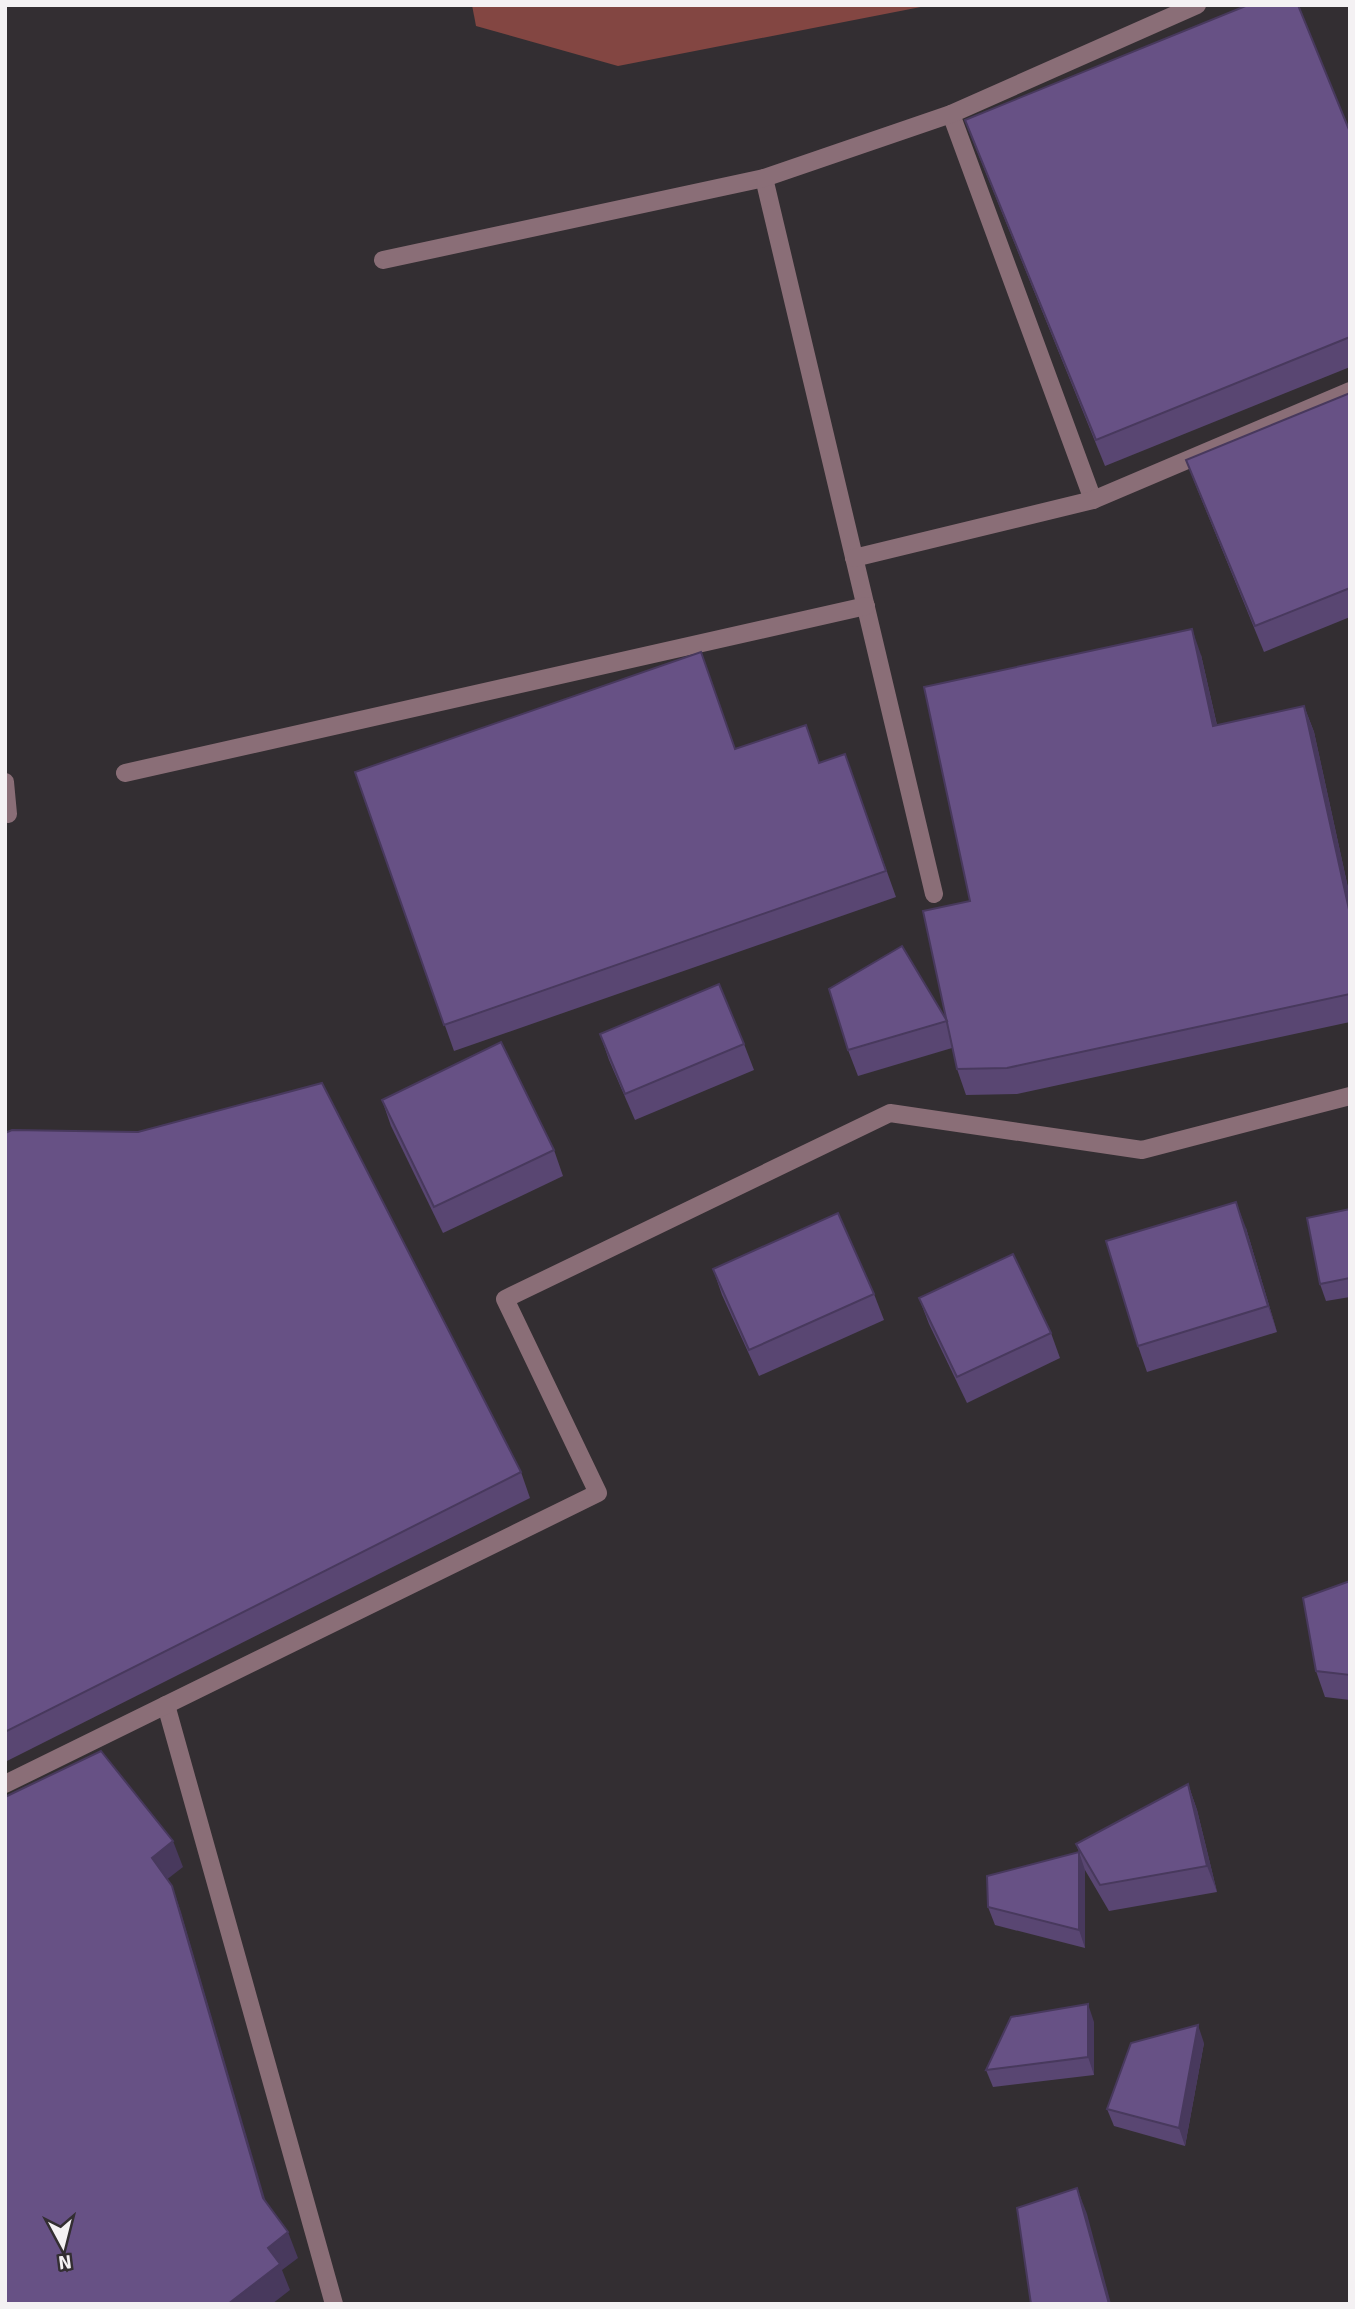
<svg xmlns="http://www.w3.org/2000/svg" width="1355" height="2309" font-family="Signika,sans-serif">
  <style>
    .forest { fill: #834642 }
    .lines { fill: none; stroke-linecap: round; stroke-linejoin: round }
    .minor { stroke: #8a6e77; stroke-width: 18 }
    .wall { fill: #594672 }
    .shaded-wall { fill: #48395d }
    .building { fill: #675185; stroke: #48395d; stroke-width: 2 }
  </style>
  <rect width="100%" height="100%" fill="#332e32"/>
  <!-- forest -->
  <path class="forest" d="M 472,5 L 931,5 L 618,66 L 476,26 Z"/>
  <g class="lines">
    <!-- minor -->
    <g class="minor">
      <path d="M 951,114 L 1093,500"/>
      <path d="M 764,178 L 934,894"/>
      <path d="M 383,260 L 764,178 L 951,114 L 1197,5"/>
      <path d="M 854,558 L 1093,500 L 1350,391"/>
      <path d="M 125,773 L 866,606"/>
      <path d="M 5,782 L 8,814"/>
      <path d="M 166,1705 L 334,2304"/>
      <path d="M 5,1784 L 598,1493 L 505,1299 L 890,1113 L 1142,1150 L 1350,1096"/>
    </g>
  </g>
  <!-- wall -->
  <g class="wall">
    <path d="M 965,120 L 1350,132 L 1350,367 L 1105,466 L 975,146 Z"/>
    <path d="M 1350,393 L 1350,617 L 1264,652 L 1196,486 L 1186,460 Z"/>
    <path d="M 1201,655 L 1217,725 L 1304,706 L 1314,732 L 1350,897 L 1350,1022 L 1017,1094 L 966,1095 L 957,1069 L 952,1048 L 858,1076 L 848,1050 L 947,1020 L 970,901 Z"/>
    <path d="M 735,749 L 819,763 L 845,754 L 896,897 L 454,1051 L 355,772 Z"/>
    <path d="M 600,1034 L 744,1044 L 754,1070 L 635,1120 L 609,1060 Z"/>
    <path d="M 382,1100 L 554,1150 L 563,1176 L 443,1233 L 391,1126 Z"/>
    <path d="M 5,1133 L 521,1472 L 530,1498 L 5,1762 Z"/>
    <path d="M 1350,1209 L 1350,1297 L 1326,1301 L 1320,1284 Z"/>
    <path d="M 1246,1228 L 1277,1332 L 1147,1372 L 1138,1346 Z"/>
    <path d="M 713,1269 L 874,1294 L 884,1320 L 759,1376 L 722,1295 Z"/>
    <path d="M 919,1298 L 1051,1333 L 1060,1358 L 967,1403 L 929,1324 Z"/>
    <path d="M 1350,1581 L 1350,1700 L 1325,1697 L 1316,1671 Z"/>
    <path d="M 1188,1784 L 1197,1810 L 1217,1892 L 1109,1911 L 1085,1870 L 1085,1948 L 995,1925 L 988,1907 L 1079,1852 L 1076,1844 Z"/>
    <path d="M 1094,2022 L 1094,2075 L 993,2087 L 986,2070 Z"/>
    <path d="M 1204,2043 L 1185,2146 L 1114,2126 L 1107,2109 Z"/>
  </g>
  <!-- shaded-wall -->
  <g class="shaded-wall">
    <path d="M 1192,629 L 1201,655 L 1223,752 L 1213,726 Z"/>
    <path d="M 1304,706 L 1314,732 L 1350,897 L 1350,914 Z"/>
    <path d="M 1236,1202 L 1246,1228 L 1277,1332 L 1268,1306 Z"/>
    <path d="M 1188,1784 L 1197,1810 L 1217,1892 L 1207,1866 Z"/>
    <path d="M 173,1841 L 183,1867 L 161,1884 L 152,1858 Z"/>
    <path d="M 1079,1852 L 1085,1870 L 1085,1948 L 1079,1930 Z"/>
    <path d="M 172,1886 L 181,1912 L 272,2223 L 263,2198 Z"/>
    <path d="M 1088,2004 L 1094,2022 L 1094,2075 L 1088,2057 Z"/>
    <path d="M 1198,2025 L 1204,2043 L 1185,2146 L 1179,2128 Z"/>
    <path d="M 1077,2188 L 1087,2214 L 1111,2304 L 1109,2304 Z"/>
    <path d="M 288,2232 L 298,2258 L 282,2270 L 290,2290 L 272,2304 L 228,2304 L 268,2248 Z"/>
  </g>
  <!-- building -->
  <g class="building">
    <path d="M 1248,5 L 1298,5 L 1350,132 L 1350,337 L 1096,440 L 965,120 Z"/>
    <path d="M 1350,393 L 1350,588 L 1255,626 L 1186,460 Z"/>
    <path d="M 1192,629 L 1213,726 L 1304,706 L 1350,914 L 1350,994 L 1007,1068 L 957,1069 L 923,911 L 970,901 L 924,687 Z"/>
    <path d="M 701,652 L 735,749 L 806,725 L 819,763 L 845,754 L 886,871 L 444,1025 L 355,772 Z"/>
    <path d="M 902,946 L 947,1021 L 848,1050 L 829,989 Z"/>
    <path d="M 719,984 L 744,1044 L 625,1094 L 600,1034 Z"/>
    <path d="M 501,1042 L 554,1150 L 434,1207 L 382,1100 Z"/>
    <path d="M 322,1083 L 521,1472 L 5,1732 L 5,1133 L 12,1130 L 138,1132 Z"/>
    <path d="M 1236,1202 L 1268,1306 L 1138,1346 L 1106,1241 Z"/>
    <path d="M 1350,1209 L 1350,1278 L 1320,1284 L 1307,1218 Z"/>
    <path d="M 838,1213 L 874,1294 L 749,1350 L 713,1269 Z"/>
    <path d="M 1013,1254 L 1051,1333 L 957,1377 L 919,1298 Z"/>
    <path d="M 1350,1581 L 1350,1675 L 1316,1671 L 1303,1598 Z"/>
    <path d="M 101,1751 L 173,1841 L 152,1858 L 172,1886 L 263,2198 L 288,2232 L 268,2248 L 280,2264 L 228,2304 L 5,2304 L 5,1797 Z"/>
    <path d="M 1188,1784 L 1207,1866 L 1100,1885 L 1076,1844 Z"/>
    <path d="M 1079,1852 L 1079,1930 L 988,1907 L 987,1876 Z"/>
    <path d="M 1088,2004 L 1088,2057 L 986,2070 L 1011,2017 Z"/>
    <path d="M 1198,2025 L 1179,2128 L 1107,2109 L 1131,2043 Z"/>
    <path d="M 1077,2188 L 1109,2304 L 1031,2304 L 1017,2208 Z"/>
  </g>
  <!-- border -->
  <rect width="1355" height="2309" fill="none" stroke="#f4f1f3" stroke-width="14"/>
  <!-- north arrow -->
  <g transform="translate(63 2246) rotate(173)" stroke="#332e32" stroke-width="5" paint-order="stroke">
  <path d="M0-5L12 26L0 18L-12 26Z" fill="#f4f1f3"/>
  <text y="-10" font-size="19" font-weight="bold" text-anchor="middle" fill="#f4f1f3">N</text>
  </g>
</svg>
